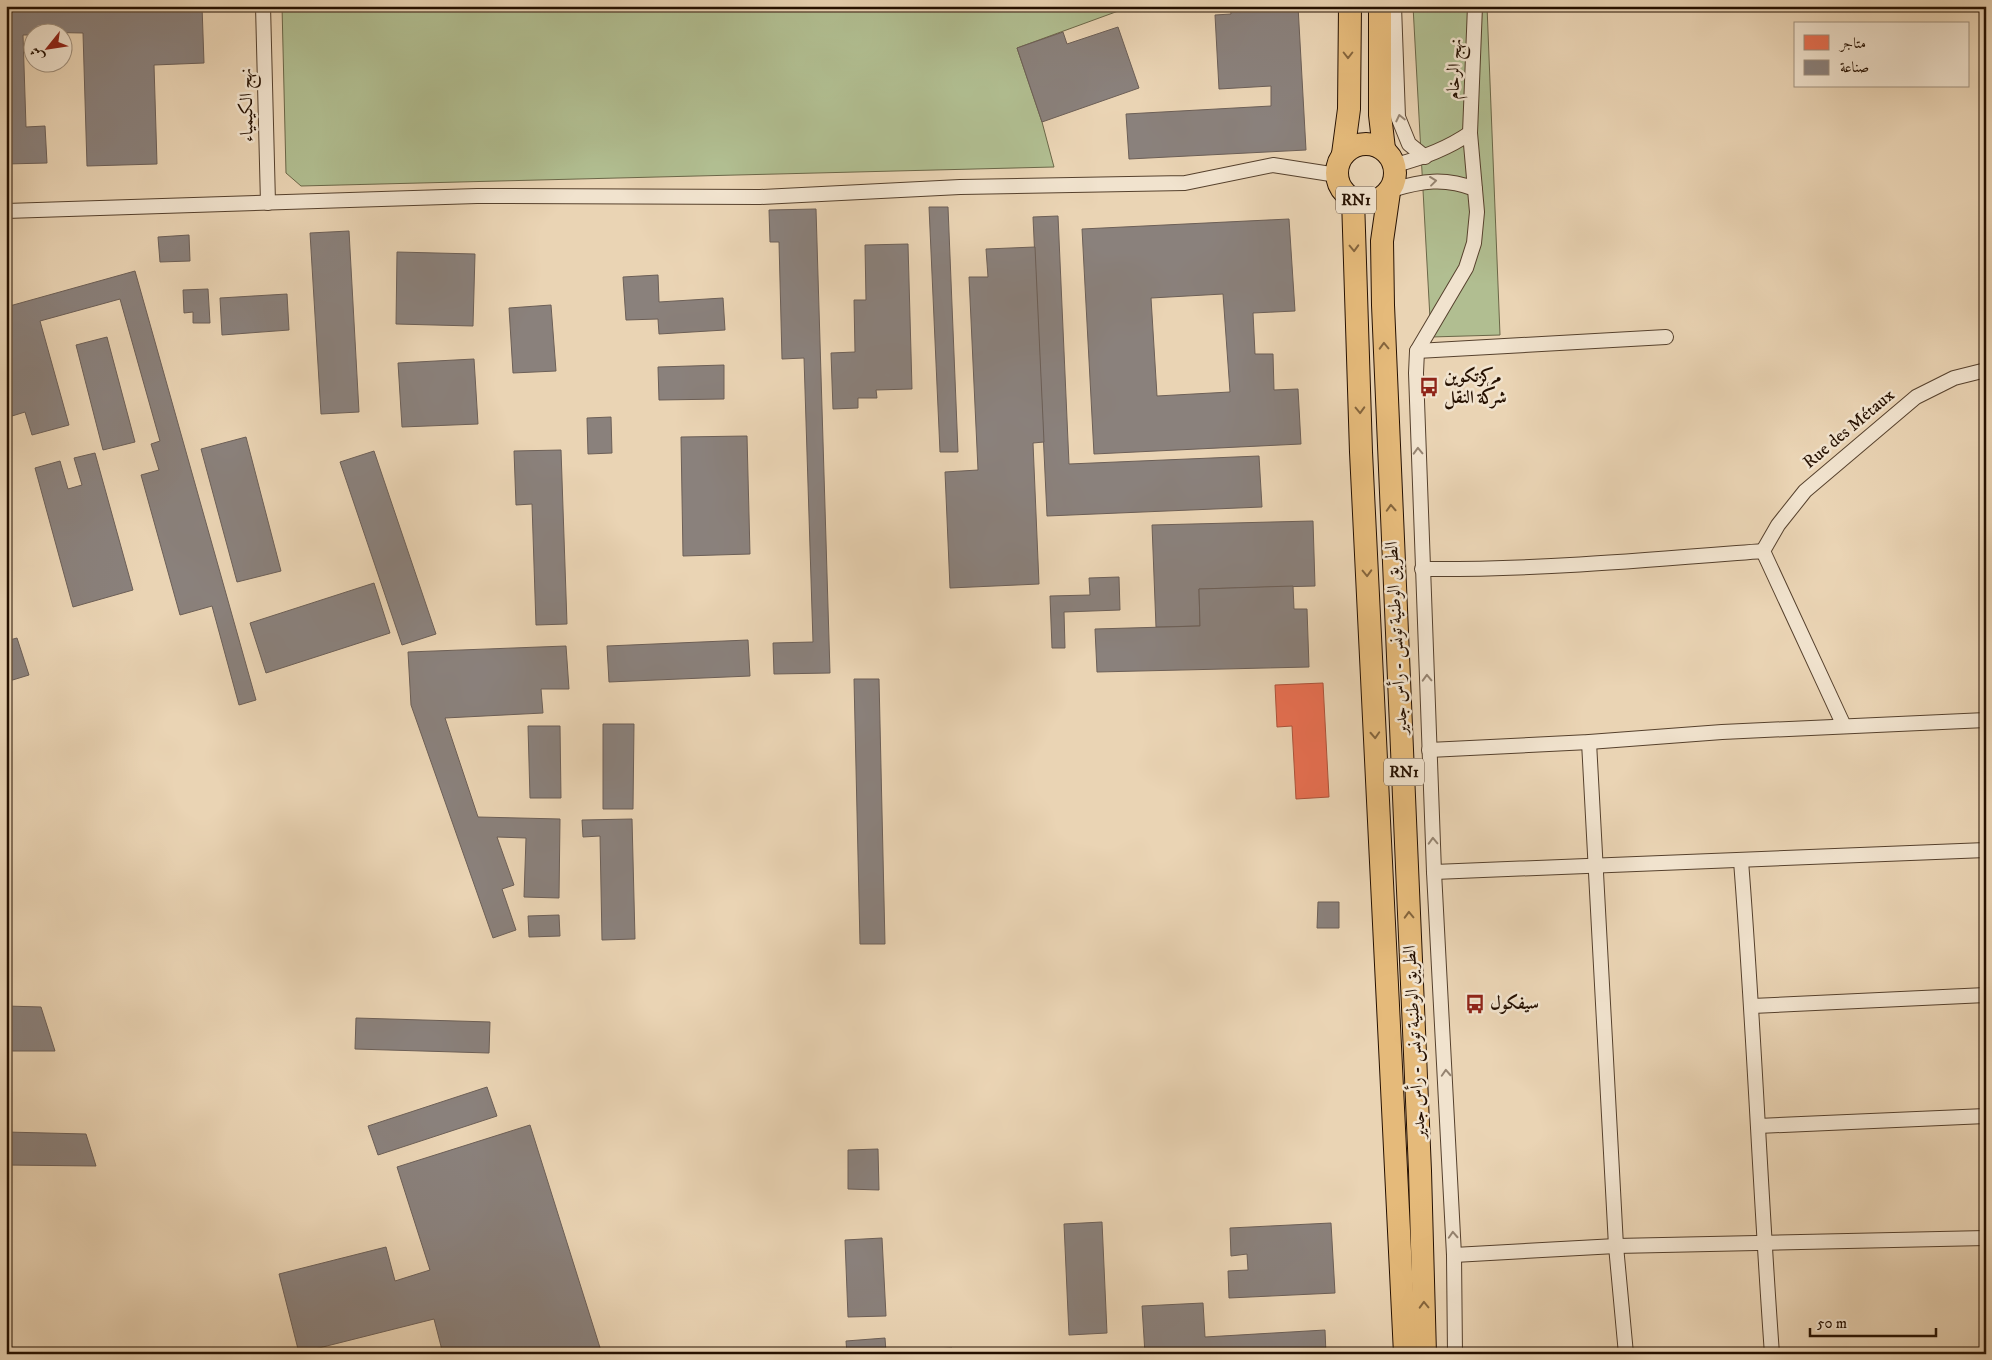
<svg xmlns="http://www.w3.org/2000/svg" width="1992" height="1360" font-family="'IM FELL DW Pica',Amiri,serif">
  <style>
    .green { fill: #b1be91; stroke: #6b6748 }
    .shops { fill: #e76f51; stroke: #ad5239 }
    .industry { fill: #8a817c; stroke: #6c5f57; fill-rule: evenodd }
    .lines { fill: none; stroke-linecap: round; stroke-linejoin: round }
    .minor-casing { stroke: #56412d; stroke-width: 16 }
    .primary-casing { stroke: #251000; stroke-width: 24 }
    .minor { stroke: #f1e3ce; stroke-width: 14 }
    .primary { stroke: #e5ba7a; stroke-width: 22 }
    .oneway { stroke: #85653d }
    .oneway2 { stroke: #958471 }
    .labels { text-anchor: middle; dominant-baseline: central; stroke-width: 5; stroke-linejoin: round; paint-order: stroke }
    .shield { fill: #f1e3ce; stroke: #624f3e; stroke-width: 1 }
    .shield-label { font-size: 16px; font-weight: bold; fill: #251000 }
    .street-label { font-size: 18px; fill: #251000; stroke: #f1e3ce }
    .poi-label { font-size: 18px; font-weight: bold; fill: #251000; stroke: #f1e3ce; text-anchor: start }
  </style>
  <rect width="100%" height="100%" fill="#ead4b4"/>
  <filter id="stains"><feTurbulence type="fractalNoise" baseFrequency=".004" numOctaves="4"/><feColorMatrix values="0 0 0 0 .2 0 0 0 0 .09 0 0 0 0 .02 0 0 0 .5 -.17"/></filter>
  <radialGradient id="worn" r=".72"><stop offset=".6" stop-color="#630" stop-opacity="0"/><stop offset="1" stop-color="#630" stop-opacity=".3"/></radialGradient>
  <!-- green -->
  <g class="green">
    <path d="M 282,6 L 1121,6 L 1121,10 L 1017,48 L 1042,122 L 1054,167 L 301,186 L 286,173 Z"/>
    <path d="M 1413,6 L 1487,6 L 1500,335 L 1431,337 Z"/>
  </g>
  <!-- shops -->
  <path class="shops" d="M 1323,683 L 1329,797 L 1296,799 L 1292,726 L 1277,727 L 1275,685 Z"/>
  <!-- industry -->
  <g class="industry">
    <path d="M 6,6 L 202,6 L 204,63 L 154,65 L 157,164 L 87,166 L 83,33 L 32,32 L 32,35 L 23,35 L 26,127 L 45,126 L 47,163 L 6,164 Z"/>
    <path d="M 1121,6 L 1144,6 L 1145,9 L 1121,10 Z"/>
    <path d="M 1230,6 L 1298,6 L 1306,150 L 1129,159 L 1126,114 L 1271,106 L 1271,86 L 1219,89 L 1215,15 L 1231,14 Z"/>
    <path d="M 1118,27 L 1139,88 L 1042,122 L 1017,48 L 1063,32 L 1067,44 Z"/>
    <path d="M 929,207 L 948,207 L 958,452 L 940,452 Z"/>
    <path d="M 816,209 L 830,673 L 774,674 L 773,643 L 813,642 L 804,358 L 782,359 L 779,242 L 770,242 L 769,210 Z"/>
    <path d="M 1058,216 L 1069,464 L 1259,456 L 1262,507 L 1047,516 L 1033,217 Z"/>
    <path d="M 1289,219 L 1295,311 L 1253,313 L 1255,354 L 1273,354 L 1274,390 L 1298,389 L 1301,444 L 1094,454 L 1082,229 ZM 1223,294 L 1230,392 L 1157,396 L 1151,298 Z"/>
    <path d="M 349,231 L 359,412 L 321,414 L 310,233 Z"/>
    <path d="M 189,235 L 190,261 L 160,262 L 158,237 Z"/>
    <path d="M 908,244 L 912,389 L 876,390 L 877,398 L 858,398 L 858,408 L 833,409 L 831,353 L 855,352 L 854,300 L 866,300 L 865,245 Z"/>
    <path d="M 1035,247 L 1044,442 L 1033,443 L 1039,584 L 950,588 L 945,472 L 978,470 L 969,277 L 988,277 L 986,249 Z"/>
    <path d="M 397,252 L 475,254 L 473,326 L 396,324 Z"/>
    <path d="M 135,271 L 256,700 L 239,705 L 212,606 L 180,615 L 141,475 L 159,470 L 151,444 L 160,441 L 120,299 L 40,321 L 69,425 L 32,435 L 25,412 L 12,416 L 6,397 L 6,307 Z"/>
    <path d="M 658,275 L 659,302 L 723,298 L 725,330 L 659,334 L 658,319 L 626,320 L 623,277 Z"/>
    <path d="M 208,289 L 210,323 L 193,323 L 193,312 L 184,313 L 183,290 Z"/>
    <path d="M 287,294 L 289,330 L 222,335 L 220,298 Z"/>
    <path d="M 551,305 L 556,371 L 513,373 L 509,308 Z"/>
    <path d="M 107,337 L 135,442 L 103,450 L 76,345 Z"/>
    <path d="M 474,359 L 478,424 L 402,427 L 398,363 Z"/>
    <path d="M 724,365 L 724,399 L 659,400 L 658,367 Z"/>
    <path d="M 611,417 L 612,453 L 588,454 L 587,418 Z"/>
    <path d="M 747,436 L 750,554 L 683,556 L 681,437 Z"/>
    <path d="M 246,437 L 281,571 L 237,582 L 201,449 Z"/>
    <path d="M 561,450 L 567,624 L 536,625 L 532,504 L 516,505 L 514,451 Z"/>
    <path d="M 374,451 L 436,634 L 402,645 L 340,462 Z"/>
    <path d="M 95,453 L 133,590 L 73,607 L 35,468 L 60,461 L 68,489 L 82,485 L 74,458 Z"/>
    <path d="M 1313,521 L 1315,586 L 1199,589 L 1200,626 L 1156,627 L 1152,525 Z"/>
    <path d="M 1119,577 L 1120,610 L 1064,612 L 1065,648 L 1052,648 L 1050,596 L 1090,595 L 1089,578 Z"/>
    <path d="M 374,583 L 390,633 L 266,673 L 250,623 Z"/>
    <path d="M 1293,586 L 1294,609 L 1307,609 L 1309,667 L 1097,672 L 1095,629 L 1200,626 L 1199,589 Z"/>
    <path d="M 17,638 L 29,675 L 6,682 L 6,641 Z"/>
    <path d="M 748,640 L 750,676 L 609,682 L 607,646 Z"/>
    <path d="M 566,646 L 569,689 L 541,689 L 543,713 L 445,718 L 478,817 L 560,819 L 559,898 L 524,897 L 526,838 L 497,837 L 514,885 L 502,889 L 516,930 L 493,938 L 411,705 L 408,652 Z"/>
    <path d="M 854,679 L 879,679 L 885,944 L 860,944 Z"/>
    <path d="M 603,724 L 634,724 L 633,809 L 603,809 Z"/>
    <path d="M 528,726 L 560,726 L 561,798 L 530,798 Z"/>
    <path d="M 632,819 L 635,939 L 602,940 L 600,836 L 583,837 L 582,820 Z"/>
    <path d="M 1318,902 L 1339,902 L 1339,928 L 1317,928 Z"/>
    <path d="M 559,915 L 560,936 L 529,937 L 528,916 Z"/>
    <path d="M 6,1006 L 41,1007 L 55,1051 L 6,1051 Z"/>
    <path d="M 356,1018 L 490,1022 L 489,1053 L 355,1049 Z"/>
    <path d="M 487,1087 L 497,1116 L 378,1155 L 368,1126 Z"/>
    <path d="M 530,1125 L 602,1354 L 443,1354 L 434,1319 L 299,1353 L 279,1274 L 386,1247 L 395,1281 L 430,1270 L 397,1167 Z"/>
    <path d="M 6,1132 L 86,1134 L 96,1166 L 6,1165 Z"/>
    <path d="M 878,1149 L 879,1190 L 848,1189 L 848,1150 Z"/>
    <path d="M 1102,1222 L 1107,1333 L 1069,1335 L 1064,1224 Z"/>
    <path d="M 1331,1223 L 1335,1293 L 1229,1298 L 1228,1271 L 1248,1270 L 1247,1254 L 1231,1256 L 1230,1228 Z"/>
    <path d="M 882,1238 L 886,1316 L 848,1317 L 845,1240 Z"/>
    <path d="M 1203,1303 L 1205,1337 L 1325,1330 L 1326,1354 L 1145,1354 L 1142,1306 Z"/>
    <path d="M 885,1338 L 886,1352 L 952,1348 L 952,1354 L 847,1354 L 846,1341 Z"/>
  </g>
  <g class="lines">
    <defs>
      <g id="minor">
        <path d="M 263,6 L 268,203"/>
        <path d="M 1394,6 L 1398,117 L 1409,144 L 1425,157"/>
        <path d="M 1395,165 C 1423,158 1447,149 1470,133"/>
        <path d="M 1391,190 C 1422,181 1444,177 1475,189"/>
        <path d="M 6,211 L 477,196 L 760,197 L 960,187 L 1185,183 L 1273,165 L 1337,175"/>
        <path d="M 1417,351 L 1666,337"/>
        <path d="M 1763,551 L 1778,525 L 1805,491 L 1916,397 L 1954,378 L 1986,370"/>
        <path d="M 1763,551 L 1844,726"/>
        <path d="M 1422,569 C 1536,570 1650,560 1763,551"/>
        <path d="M 1589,742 L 1616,1246 L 1626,1354"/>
        <path d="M 1429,750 L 1589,742 L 1722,732 L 1986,720"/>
        <path d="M 1741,861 C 1754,1025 1760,1190 1772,1354"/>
        <path d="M 1434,872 L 1986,850"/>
        <path d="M 1752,1006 L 1986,995"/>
        <path d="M 1758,1126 L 1986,1116"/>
        <path d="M 1454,1255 L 1616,1246 L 1986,1238"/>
        <path d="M 1455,1354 L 1454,1255 L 1434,872 L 1416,373 L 1417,351 L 1466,268 L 1474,243 L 1477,212 L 1470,133 L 1475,6"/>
      </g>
      <g id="primary">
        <path d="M 1380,6 L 1380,115 L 1384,149"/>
        <circle cx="1366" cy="173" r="29"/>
        <path d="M 1343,154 L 1349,109 L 1350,6"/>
        <path d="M 1389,192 L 1382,241 L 1383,305 L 1420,1171 L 1425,1354"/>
        <path d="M 1353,199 L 1361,452 L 1405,1354"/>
      </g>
    </defs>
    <!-- minor casing -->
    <use href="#minor" class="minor-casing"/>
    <!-- primary casing -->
    <use href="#primary" class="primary-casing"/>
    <!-- minor -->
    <use href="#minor" class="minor"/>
    <!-- primary -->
    <use href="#primary" class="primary"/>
  </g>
  <!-- one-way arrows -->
  <defs><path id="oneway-chevron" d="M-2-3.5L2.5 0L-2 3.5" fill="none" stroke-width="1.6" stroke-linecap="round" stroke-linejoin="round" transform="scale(1.25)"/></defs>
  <g class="oneway">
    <use href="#oneway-chevron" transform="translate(1348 55) rotate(90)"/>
    <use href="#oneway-chevron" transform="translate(1354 248) rotate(88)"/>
    <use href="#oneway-chevron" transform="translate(1384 346) rotate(-92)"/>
    <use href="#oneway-chevron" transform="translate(1360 410) rotate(88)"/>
    <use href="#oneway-chevron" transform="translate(1391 508) rotate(-93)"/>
    <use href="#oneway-chevron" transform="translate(1367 573) rotate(88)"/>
    <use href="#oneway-chevron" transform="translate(1375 735) rotate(87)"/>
    <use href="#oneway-chevron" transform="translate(1409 915) rotate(-92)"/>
    <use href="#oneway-chevron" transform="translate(1424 1305) rotate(-92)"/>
  </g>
  <g class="oneway2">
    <use href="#oneway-chevron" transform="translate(1400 118) rotate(-103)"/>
    <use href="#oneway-chevron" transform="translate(1433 181) rotate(-7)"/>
    <use href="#oneway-chevron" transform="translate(1418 451) rotate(-92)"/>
    <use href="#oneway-chevron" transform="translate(1427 678) rotate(-92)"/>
    <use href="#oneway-chevron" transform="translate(1433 841) rotate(-92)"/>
    <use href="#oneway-chevron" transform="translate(1446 1073) rotate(-93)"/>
    <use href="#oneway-chevron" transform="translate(1453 1235) rotate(-93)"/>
  </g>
  <!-- icons -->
  <defs>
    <symbol id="bus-bare" viewBox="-9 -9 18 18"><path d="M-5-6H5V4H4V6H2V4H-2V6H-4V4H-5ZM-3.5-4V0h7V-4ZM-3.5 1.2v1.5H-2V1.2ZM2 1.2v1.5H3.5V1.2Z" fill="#8f2418" stroke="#f1e3ce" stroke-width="2.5" paint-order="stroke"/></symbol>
  </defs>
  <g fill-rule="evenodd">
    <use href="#bus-bare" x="1415" y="373" width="28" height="28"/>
    <use href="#bus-bare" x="1461" y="990" width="28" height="28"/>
  </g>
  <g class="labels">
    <!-- shield labels -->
    <g class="shield">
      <rect x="1336" y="186.5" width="40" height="27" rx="4"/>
      <rect x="1384" y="758.5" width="40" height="27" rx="4"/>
    </g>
    <g class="shield-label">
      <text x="1356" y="200">RN1</text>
      <text x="1404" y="772">RN1</text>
    </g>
    <!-- street labels -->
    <g class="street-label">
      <text transform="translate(1455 69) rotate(-87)">نهج الرخام</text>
      <text transform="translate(247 105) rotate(-91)">نهج الكيمياء</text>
      <text transform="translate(1849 429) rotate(-40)">Rue des Métaux</text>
      <text transform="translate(1397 638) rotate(-93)">الطريق الوطنية تونس - رأس جدير</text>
      <text transform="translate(1415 1042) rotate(-93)">الطريق الوطنية تونس - رأس جدير</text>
    </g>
    <!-- poi labels -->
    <g class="poi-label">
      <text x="1444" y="377">مركزتكوين<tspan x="1444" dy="21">شركة النقل</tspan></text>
      <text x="1490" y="1004">سيفكول</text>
    </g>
  </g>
  <!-- margin -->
  <rect width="1992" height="1360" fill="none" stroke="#ead4b4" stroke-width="25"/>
  <rect x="8" y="8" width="1977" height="1345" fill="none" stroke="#251000" stroke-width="2.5"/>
  <rect x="12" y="12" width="1967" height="1335" fill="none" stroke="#251000"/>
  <!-- legend -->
  <rect x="1794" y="22" width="175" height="65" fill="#f1e3ce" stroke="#9f8f7c"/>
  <rect x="1804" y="35" width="25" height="15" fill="#e76f51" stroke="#9f8f7c"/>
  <text x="1840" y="48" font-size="15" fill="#251000">متاجر</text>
  <rect x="1804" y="60" width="25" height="15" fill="#8a817c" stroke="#9f8f7c"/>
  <text x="1840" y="72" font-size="15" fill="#251000">صناعة</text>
  <!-- north arrow -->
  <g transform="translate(48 48) rotate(240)"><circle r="24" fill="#f1e3ce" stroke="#9f8f7c"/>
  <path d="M0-4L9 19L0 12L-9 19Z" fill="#8f2418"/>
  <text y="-8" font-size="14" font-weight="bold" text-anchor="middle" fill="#251000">ش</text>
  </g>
  <!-- scale -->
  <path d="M1810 1328v8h126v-8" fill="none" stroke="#251000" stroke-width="2.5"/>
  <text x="1817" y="1328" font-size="15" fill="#251000" stroke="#f1e3ce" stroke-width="4" paint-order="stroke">50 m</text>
  <rect width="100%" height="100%" filter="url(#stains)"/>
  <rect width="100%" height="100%" fill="url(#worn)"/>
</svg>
